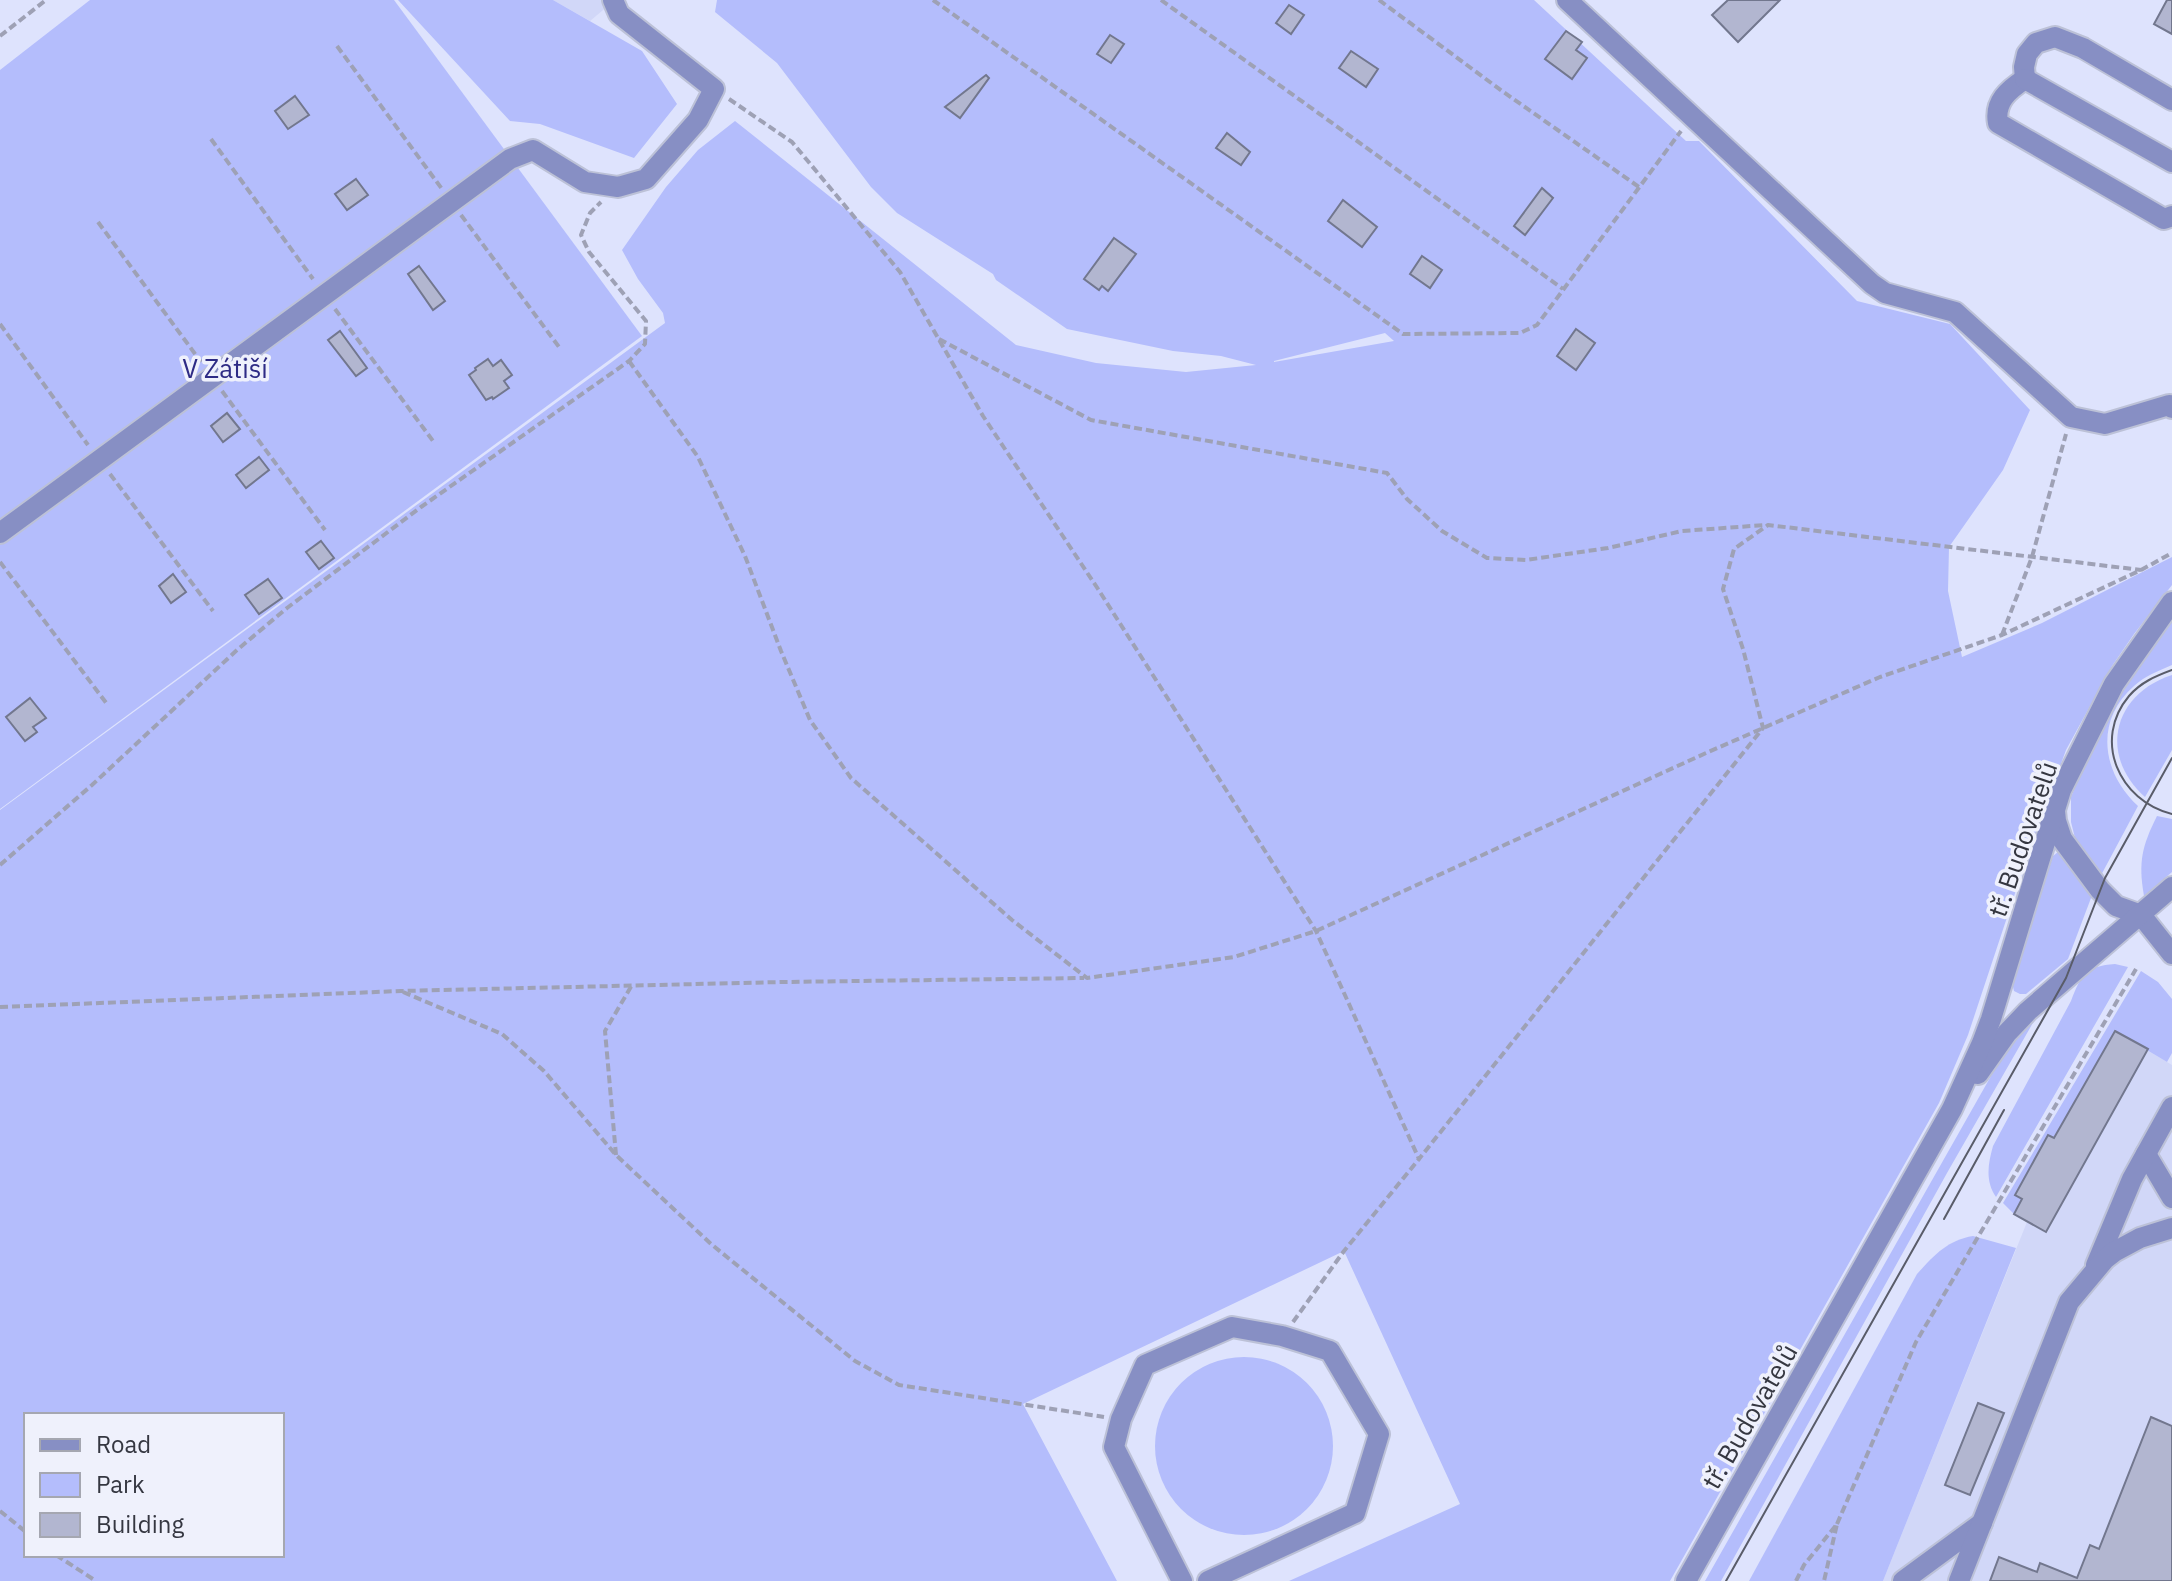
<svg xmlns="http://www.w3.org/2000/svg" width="2172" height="1581" font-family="'IBM Plex Sans',sans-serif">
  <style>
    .built { fill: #d1d7f8 }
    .green { fill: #b4bdfc; fill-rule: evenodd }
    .building { fill: #b2b6d0; stroke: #72778e; stroke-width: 2 }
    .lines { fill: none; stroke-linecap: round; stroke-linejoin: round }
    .minor-casing { stroke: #bcc1d7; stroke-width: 24 }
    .path { stroke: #9ea1b5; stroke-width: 4; stroke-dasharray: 8 4; stroke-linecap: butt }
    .minor { stroke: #878fc4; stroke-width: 20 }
    .tram { stroke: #595c69; stroke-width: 2 }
    .labels { text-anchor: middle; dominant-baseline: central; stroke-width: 7; stroke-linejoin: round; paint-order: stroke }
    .park-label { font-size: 26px; fill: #2e2b85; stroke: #eff1fc }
    .street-label { font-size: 26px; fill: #353741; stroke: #eff1fc }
  </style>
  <rect width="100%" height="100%" fill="#dee3fd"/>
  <!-- built -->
  <g class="built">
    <path d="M 553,0 L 615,0 L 590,21 Z"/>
    <path d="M 2115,1031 L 2172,1065 L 2172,1581 L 1883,1581 L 2027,1222 L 2014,1214 L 2022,1199 L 2015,1195 L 2048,1135 L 2054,1138 Z"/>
  </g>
  <!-- green -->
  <g class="green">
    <path d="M 90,0 L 394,0 L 642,336 L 0,809 L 0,70 Z"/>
    <path d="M 398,0 L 553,0 L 642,51 L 677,104 L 634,158 L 540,124 L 510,121 Z"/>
    <path d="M 717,0 L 1534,0 L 1686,141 L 1699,141 L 1857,301 L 1950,324 L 2030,410 L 2003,470 L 1949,547 L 1948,591 L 1962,657 L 2042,623 L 2172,557 L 2172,585 L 2134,634 L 2112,666 L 2066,750 L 2027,857 L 1968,1035 L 1939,1103 L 1670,1581 L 1289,1581 L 1460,1504 L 1344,1251 L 1023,1404 L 1117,1581 L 0,1581 L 0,810 L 665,323 L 663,313 L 638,279 L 622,250 L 666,187 L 698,150 L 735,121 L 1016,345 L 1096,363 L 1186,372 L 1256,365 L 1221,356 L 1173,351 L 1067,329 L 996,280 L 993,274 L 897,213 L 871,187 L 777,63 L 715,12 ZM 1385,333 L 1394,341 L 1274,362 L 1274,361 ZM 26,1415 L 282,1415 L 282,1555 L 26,1555 Z"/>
    <path d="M 2172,619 L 2172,665 C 2158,671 2145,676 2134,686 C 2094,721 2102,773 2138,806 L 2099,879 L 2077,846 L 2071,822 L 2071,797 L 2092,747 L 2118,699 Z"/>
    <path d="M 2172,675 L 2172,750 L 2145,797 C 2098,755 2113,694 2172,675 Z"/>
    <path d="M 2157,816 L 2172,819 L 2172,872 L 2144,896 C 2138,862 2142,846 2157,816 Z"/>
    <path d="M 2058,852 L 2062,852 L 2094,890 L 2068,959 L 2026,994 L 2020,994 L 2014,991 L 2012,983 L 2053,856 Z"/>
    <path d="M 2115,964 L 2128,967 L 1996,1197 C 1985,1181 1988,1164 1993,1146 L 2071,1001 C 2081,975 2086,966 2115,964 Z"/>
    <path d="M 2141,971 L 2158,982 L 2172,999 L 2172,1053 L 2167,1062 L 2115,1031 L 2054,1138 L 2048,1136 L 2015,1194 L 2022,1199 L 2014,1214 L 2003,1203 Z"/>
    <path d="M 2034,1021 L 1947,1173 L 1721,1581 L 1705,1581 L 1991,1076 L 2008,1049 Z"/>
    <path d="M 1973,1236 L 2016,1248 L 1883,1581 L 1749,1581 L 1917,1274 C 1934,1255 1948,1240 1973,1236 Z"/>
    <circle cx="1244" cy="1446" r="89"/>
  </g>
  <!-- building -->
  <g class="building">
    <path d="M 1728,0 L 1780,0 L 1738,42 L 1712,15 Z"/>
    <path d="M 2167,0 L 2172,0 L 2172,34 L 2154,24 Z"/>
    <path d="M 1289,5 L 1304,15 L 1291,34 L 1276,23 Z"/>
    <path d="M 1566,31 L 1582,42 L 1576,50 L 1587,58 L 1572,79 L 1545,59 Z"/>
    <path d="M 1110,35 L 1124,44 L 1111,63 L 1097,54 Z"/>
    <path d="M 1351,51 L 1378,69 L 1366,87 L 1339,68 Z"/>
    <path d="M 986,75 L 989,78 L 960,118 L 945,107 Z"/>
    <path d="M 295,96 L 309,115 L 288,129 L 275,111 Z"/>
    <path d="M 1227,133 L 1250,152 L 1241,165 L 1216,148 Z"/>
    <path d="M 356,179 L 368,195 L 347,210 L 335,194 Z"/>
    <path d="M 1542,188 L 1553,198 L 1525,235 L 1514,226 Z"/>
    <path d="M 1343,200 L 1377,227 L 1362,247 L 1328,221 Z"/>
    <path d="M 1114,238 L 1136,254 L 1108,291 L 1102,286 L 1099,290 L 1084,279 Z"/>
    <path d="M 1422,256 L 1442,270 L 1430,288 L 1410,274 Z"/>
    <path d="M 419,266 L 445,301 L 433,310 L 408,274 Z"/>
    <path d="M 1576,329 L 1595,343 L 1576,370 L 1557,356 Z"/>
    <path d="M 340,331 L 367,368 L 356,376 L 328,340 Z"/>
    <path d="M 488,359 L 493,366 L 501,360 L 512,375 L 504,381 L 509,388 L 493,399 L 492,397 L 486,400 L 469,375 L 476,370 L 475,368 Z"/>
    <path d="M 227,413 L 240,429 L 223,442 L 211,426 Z"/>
    <path d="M 259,457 L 269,470 L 246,488 L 236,475 Z"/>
    <path d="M 321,541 L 334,558 L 319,569 L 306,552 Z"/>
    <path d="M 173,574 L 186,592 L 171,603 L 159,586 Z"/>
    <path d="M 268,579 L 282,598 L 259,614 L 245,595 Z"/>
    <path d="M 30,698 L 46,718 L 33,727 L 37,732 L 25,741 L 6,717 Z"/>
    <path d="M 2115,1031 L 2148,1049 L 2046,1232 L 2014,1214 L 2022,1199 L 2015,1195 L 2048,1135 L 2054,1138 Z"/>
    <path d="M 1978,1403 L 2004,1413 L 1970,1495 L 1945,1485 Z"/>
    <path d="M 2151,1417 L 2172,1426 L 2172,1581 L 1990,1581 L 1999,1557 L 2037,1572 L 2040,1563 L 2077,1578 L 2090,1545 L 2099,1549 Z"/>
  </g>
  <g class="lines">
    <defs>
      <g id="minor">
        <path d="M 1567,0 L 1872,284 L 1885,293 L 1955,312 L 2071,417 L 2105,424 L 2169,405 L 2172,408"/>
        <path d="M 2025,79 C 2008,90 1994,102 1998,123 L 2164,219 L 2172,216"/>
        <path d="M 2025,79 L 2024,67 L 2027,54 L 2036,43 L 2055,37 L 2083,48 L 2172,100"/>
        <path d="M 2025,79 L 2172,162"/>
        <path d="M 0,533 L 510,159 L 533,150 L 585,182 L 618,187 L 646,179 L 698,120 L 714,89 L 619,14 L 613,0"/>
        <path d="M 2055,811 L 2056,821 L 2062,839 L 2100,890 L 2116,906 L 2141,915 L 2172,954"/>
        <path d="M 1978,1074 L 2007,1033 L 2028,1011 L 2172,887"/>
        <path d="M 2146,1154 L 2172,1198"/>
        <path d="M 2096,1265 L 2132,1179 L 2172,1107"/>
        <path d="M 1182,1581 L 1114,1447 L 1121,1419 L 1145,1365 L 1232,1327 L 1282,1336 L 1330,1351 L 1379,1434 L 1355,1513 L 1208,1581"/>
        <path d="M 1686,1581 L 1952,1109 L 1982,1043 L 1991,1019 L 2061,790 L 2114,684 L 2172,602"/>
        <path d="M 1903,1581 L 1982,1523"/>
        <path d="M 1959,1581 L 2069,1302 L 2105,1259 L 2114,1252 L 2140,1238 L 2172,1228"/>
      </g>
    </defs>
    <!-- minor casing -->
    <use href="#minor" class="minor-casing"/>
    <!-- path -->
    <g class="path">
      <path d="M 933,0 L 1403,334 L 1520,333 L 1537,325 L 1681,131"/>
      <path d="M 1161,0 L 1563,289"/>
      <path d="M 1379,0 L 1502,91 L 1639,187"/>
      <path d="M 0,36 L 46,0"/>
      <path d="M 337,46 L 442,189"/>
      <path d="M 729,99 L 792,142 L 900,272 L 983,416 L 1098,589 L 1316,931 L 1419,1159 L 1763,728 L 1743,649 L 1723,589 L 1734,549 L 1768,525 L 2141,570"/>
      <path d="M 211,139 L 313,279"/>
      <path d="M 461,215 L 559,347"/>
      <path d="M 98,222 L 201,362"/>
      <path d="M 335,309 L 433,441"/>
      <path d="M 0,324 L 88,445"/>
      <path d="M 939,339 L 1091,420 L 1387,473 L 1407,499 L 1442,531 L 1487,558 L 1526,560 L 1608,548 L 1682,531 L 1766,525"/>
      <path d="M 629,361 L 698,457 L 745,556 L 781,651 L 810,720 L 851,778 L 1012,920 L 1087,978 L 1234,957 L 1316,931 L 1706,753 L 1880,677 L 2002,635 L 2141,570 L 2172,553"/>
      <path d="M 222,391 L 325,530"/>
      <path d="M 110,474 L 213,611"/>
      <path d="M 0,562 L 107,704"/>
      <path d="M 2002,635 L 2032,557 L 2066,434"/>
      <path d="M 0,865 L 92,785 L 237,650 L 287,608 L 421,507 L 629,361 L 645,344 L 646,321 L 589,252 L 581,235 L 590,213 L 601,202"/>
      <path d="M 403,992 L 502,1034 L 544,1071 L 616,1155 L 711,1244 L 855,1361 L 899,1385 L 1104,1417"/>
      <path d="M 0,1007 L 401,991 L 783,982 L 1084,978"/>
      <path d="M 616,1155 L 605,1031 L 632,985"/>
      <path d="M 1293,1322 L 1344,1251 L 1419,1159"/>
      <path d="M 0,1511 L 26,1532"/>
      <path d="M 1837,1524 L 1916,1342 L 2136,969"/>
      <path d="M 56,1555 L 96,1581"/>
      <path d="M 1796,1581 L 1804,1565 L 1837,1524 L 1824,1581"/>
    </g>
    <!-- minor -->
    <use href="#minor" class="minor"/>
    <!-- tram -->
    <g class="tram">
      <path d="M 2172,670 C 2156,676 2141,682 2129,696 C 2092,740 2119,801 2172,814"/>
      <path d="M 1944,1219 L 2004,1110"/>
      <path d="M 1726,1581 L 2066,978 L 2105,878 L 2172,758"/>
    </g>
  </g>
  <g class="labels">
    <!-- park labels -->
    <g class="park-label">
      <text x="225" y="368">V Zátiší</text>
    </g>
    <!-- street labels -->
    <g class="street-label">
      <text transform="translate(2022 839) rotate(-71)">tř. Budovatelů</text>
      <text transform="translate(1749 1416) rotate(-60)">tř. Budovatelů</text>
    </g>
  </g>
  <!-- legend -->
  <rect x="24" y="1413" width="260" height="144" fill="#eff1fc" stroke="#a5a7b1" stroke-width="2"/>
  <rect x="40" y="1439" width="40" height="12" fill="#878fc4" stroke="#a5a7b1" stroke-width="2"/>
  <text x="96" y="1453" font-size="24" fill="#353741">Road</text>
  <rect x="40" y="1473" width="40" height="24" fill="#b4bdfc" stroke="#a5a7b1" stroke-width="2"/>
  <text x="96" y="1493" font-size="24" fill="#353741">Park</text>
  <rect x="40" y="1513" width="40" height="24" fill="#b2b6d0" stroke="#a5a7b1" stroke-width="2"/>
  <text x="96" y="1533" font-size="24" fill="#353741">Building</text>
</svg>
